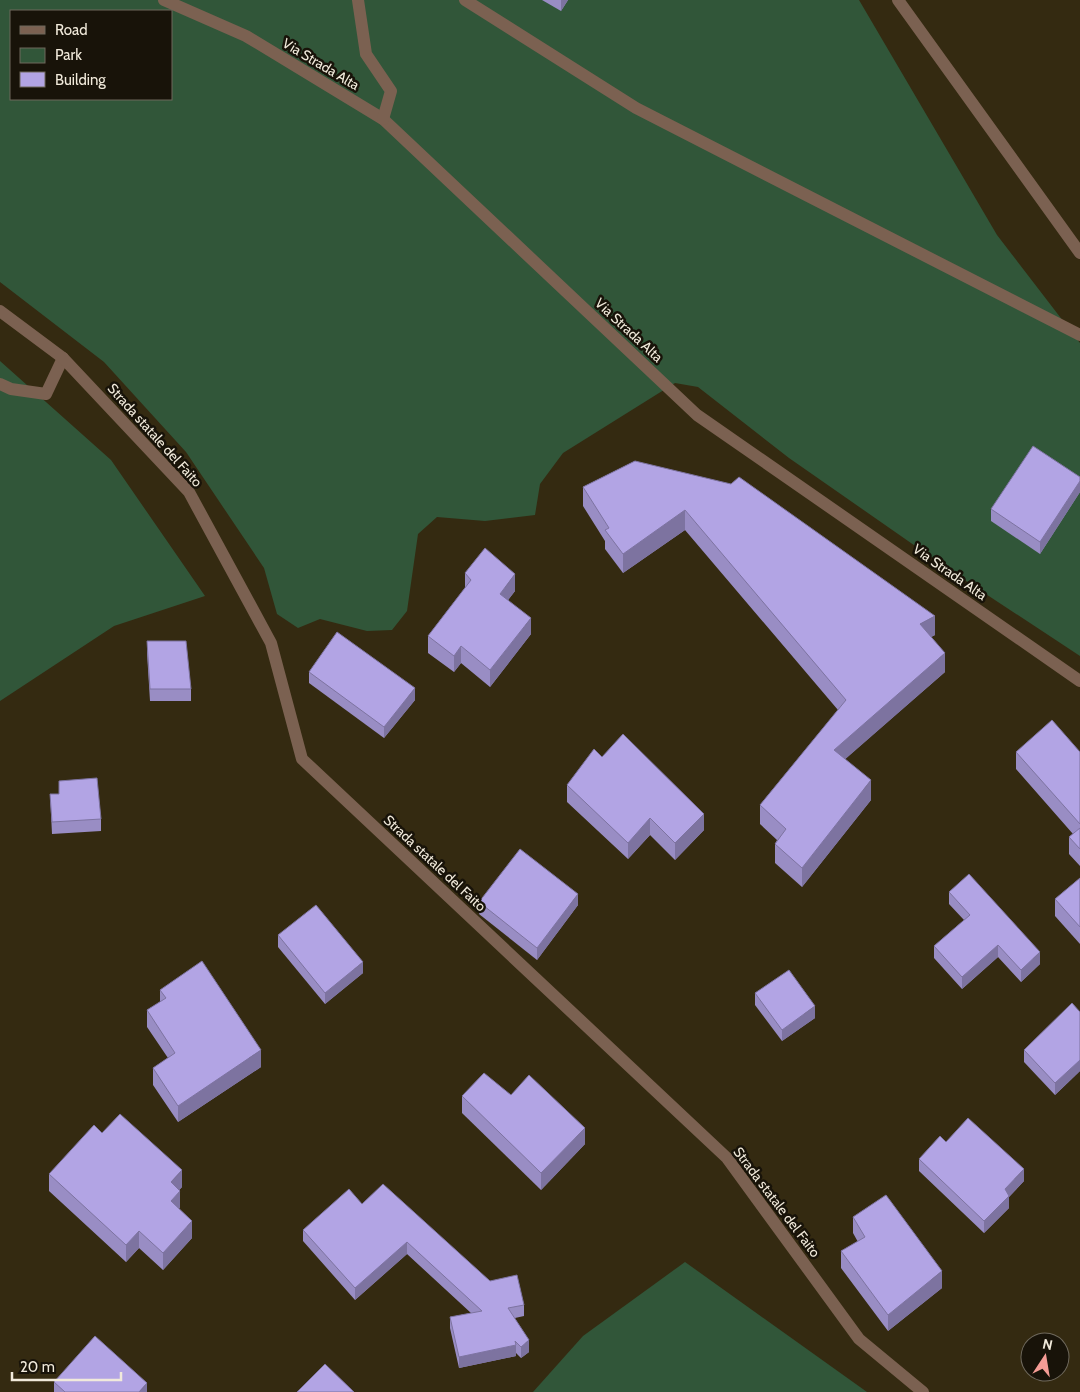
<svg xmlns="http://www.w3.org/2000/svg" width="1080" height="1392" font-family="Cabin,sans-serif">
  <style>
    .green { fill: #315639; fill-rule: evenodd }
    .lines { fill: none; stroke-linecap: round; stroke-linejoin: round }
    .minor { stroke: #7b6151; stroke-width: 12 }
    .tertiary { stroke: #7b6151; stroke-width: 12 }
    .wall { fill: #998dc4 }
    .shaded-wall { fill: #7d73a0 }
    .building { fill: #b2a4e4; stroke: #7d73a0 }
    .labels { text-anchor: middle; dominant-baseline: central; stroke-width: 5; stroke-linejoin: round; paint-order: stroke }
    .street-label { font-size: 14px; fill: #f1eadb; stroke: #181309 }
  </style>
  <rect width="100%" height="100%" fill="#342a11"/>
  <!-- green -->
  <g class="green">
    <path d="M 0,0 L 859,0 L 997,235 L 1080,343 L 1080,656 L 954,573 L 789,458 L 698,387 L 675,383 L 563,453 L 540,484 L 535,515 L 485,521 L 437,517 L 418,534 L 407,611 L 392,630 L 367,631 L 320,619 L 298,628 L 277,614 L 264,568 L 186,452 L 104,362 L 0,282 ZM 11,11 L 171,11 L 171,99 L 11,99 Z"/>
    <path d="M 0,361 L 111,460 L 205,596 L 114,626 L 0,701 Z"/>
    <path d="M 685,1262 L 867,1392 L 533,1392 L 583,1336 Z"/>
  </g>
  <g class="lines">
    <!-- minor -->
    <g class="minor">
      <path d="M 164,0 L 246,36 L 383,119 L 697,415 L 1080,681"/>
      <path d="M 358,0 L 366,54 L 391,91 L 383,119"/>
      <path d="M 465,0 L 636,108 L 1080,335"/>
      <path d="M 898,0 L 1080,253"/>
      <path d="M 0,384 L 11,389 L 46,394 L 63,358"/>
    </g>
    <!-- tertiary -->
    <path class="tertiary" d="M 0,311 L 63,358 L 189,492 L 271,643 L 302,759 L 727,1158 L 859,1339 L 923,1392"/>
  </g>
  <!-- wall -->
  <g class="wall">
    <path d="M 542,0 L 568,0 L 561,11 Z"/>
    <path d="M 635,461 L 935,635 L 931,637 L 945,672 L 845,759 L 871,800 L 802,887 L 775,863 L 775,844 L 777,840 L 760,824 L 760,805 L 838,710 L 685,530 L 623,573 L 605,549 L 605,541 L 583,506 L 583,487 Z"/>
    <path d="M 1080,477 L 1080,492 L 1040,554 L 991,521 L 991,509 Z"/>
    <path d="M 465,573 L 515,591 L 508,600 L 531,634 L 490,687 L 461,663 L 454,672 L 428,653 L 428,636 L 465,588 Z"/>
    <path d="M 147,641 L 191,689 L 191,701 L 150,701 L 147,653 Z"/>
    <path d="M 309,672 L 415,700 L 384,738 L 309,683 Z"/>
    <path d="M 1016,752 L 1080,752 L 1080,866 L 1069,854 L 1069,837 L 1073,834 L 1016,769 Z"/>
    <path d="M 602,757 L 704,830 L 675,860 L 650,835 L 628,859 L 567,802 L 567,785 Z"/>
    <path d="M 59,781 L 101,819 L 101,831 L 52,834 L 50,794 L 59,794 Z"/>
    <path d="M 1080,878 L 1080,944 L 1055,916 L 1055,899 Z"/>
    <path d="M 949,892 L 1040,964 L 1021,982 L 998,957 L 962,989 L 934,958 L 934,946 L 964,920 L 949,904 Z"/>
    <path d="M 479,902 L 578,905 L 537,960 L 479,914 Z"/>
    <path d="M 278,935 L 363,973 L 325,1004 L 278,947 Z"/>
    <path d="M 160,990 L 261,1067 L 178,1122 L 153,1085 L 153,1068 L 168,1058 L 147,1027 L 147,1010 L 160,1002 Z"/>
    <path d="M 755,993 L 815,1018 L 782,1041 L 755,1005 Z"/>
    <path d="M 1080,1012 L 1080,1071 L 1055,1095 L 1024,1062 L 1024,1050 Z"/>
    <path d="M 511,1095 L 585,1144 L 541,1190 L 462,1113 L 462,1096 Z"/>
    <path d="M 919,1159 L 1024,1181 L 1009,1197 L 1009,1208 L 984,1233 L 919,1171 Z"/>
    <path d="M 49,1174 L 182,1187 L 179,1190 L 180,1207 L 179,1209 L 192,1238 L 163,1270 L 139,1248 L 126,1262 L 49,1191 Z"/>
    <path d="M 362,1204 L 490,1281 L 524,1305 L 524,1316 L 515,1318 L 529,1352 L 521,1358 L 516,1353 L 516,1356 L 459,1368 L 450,1328 L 450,1317 L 471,1313 L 407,1254 L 355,1300 L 303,1241 L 303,1230 Z"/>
    <path d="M 853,1217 L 942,1288 L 888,1331 L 841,1268 L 841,1251 L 858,1242 L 853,1233 Z"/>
    <path d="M 54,1382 L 147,1392 L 54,1392 Z"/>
  </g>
  <!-- shaded-wall -->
  <g class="shaded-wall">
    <path d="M 561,0 L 568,0 L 561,11 Z"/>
    <path d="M 1080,481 L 1080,492 L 1040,554 L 1040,542 Z"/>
    <path d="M 685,510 L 685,530 L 623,573 L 623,554 Z"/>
    <path d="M 515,574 L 515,591 L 500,611 L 500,594 Z"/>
    <path d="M 935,616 L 935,635 L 920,643 L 920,624 Z"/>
    <path d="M 531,618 L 531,634 L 490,687 L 490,670 Z"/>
    <path d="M 461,646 L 461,663 L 454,672 L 454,656 Z"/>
    <path d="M 945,653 L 945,672 L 834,769 L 834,750 Z"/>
    <path d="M 415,688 L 415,700 L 384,738 L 384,727 Z"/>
    <path d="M 871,780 L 871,800 L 802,887 L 802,868 Z"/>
    <path d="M 704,814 L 704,830 L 675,860 L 675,843 Z"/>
    <path d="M 650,818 L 650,835 L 628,859 L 628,843 Z"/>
    <path d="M 578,894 L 578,905 L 537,960 L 537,948 Z"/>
    <path d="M 998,945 L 998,957 L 962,989 L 962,977 Z"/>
    <path d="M 1040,952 L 1040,964 L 1021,982 L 1021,970 Z"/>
    <path d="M 363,962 L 363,973 L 325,1004 L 325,993 Z"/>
    <path d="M 815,1006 L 815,1018 L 782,1041 L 782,1030 Z"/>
    <path d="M 261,1050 L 261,1067 L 178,1122 L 178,1106 Z"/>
    <path d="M 1080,1060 L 1080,1071 L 1055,1095 L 1055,1083 Z"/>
    <path d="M 585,1128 L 585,1144 L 541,1190 L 541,1173 Z"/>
    <path d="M 1024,1169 L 1024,1181 L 1009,1197 L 1009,1208 L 984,1233 L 984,1221 L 1005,1189 Z"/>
    <path d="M 182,1170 L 182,1187 L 171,1199 L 171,1182 Z"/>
    <path d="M 180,1191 L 180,1207 L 171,1218 L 171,1201 Z"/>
    <path d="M 192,1221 L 192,1238 L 163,1270 L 163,1253 Z"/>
    <path d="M 139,1231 L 139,1248 L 126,1262 L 126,1245 Z"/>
    <path d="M 407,1242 L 407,1254 L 355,1300 L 355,1288 Z"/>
    <path d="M 942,1271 L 942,1288 L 888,1331 L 888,1315 Z"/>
    <path d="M 529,1340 L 529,1352 L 521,1358 L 521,1347 Z"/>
    <path d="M 516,1345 L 516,1356 L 459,1368 L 459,1357 Z"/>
    <path d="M 147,1383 L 147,1392 L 139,1392 Z"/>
  </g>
  <!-- building -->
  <g class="building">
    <path d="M 1033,446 L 1080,477 L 1080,481 L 1040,542 L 991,509 Z"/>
    <path d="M 635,461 L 731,484 L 739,477 L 935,616 L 920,624 L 945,653 L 834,750 L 871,780 L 802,868 L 775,844 L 786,829 L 760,805 L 846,700 L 685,510 L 623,554 L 605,530 L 609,528 L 583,487 Z"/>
    <path d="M 485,548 L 515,574 L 500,594 L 531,618 L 490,670 L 461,646 L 454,656 L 428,636 L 471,580 L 465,573 Z"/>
    <path d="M 337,632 L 415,688 L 384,727 L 309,672 Z"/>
    <path d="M 147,641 L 186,641 L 191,689 L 150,689 Z"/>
    <path d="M 1052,720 L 1080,752 L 1080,824 L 1016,752 Z"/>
    <path d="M 623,734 L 704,814 L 675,843 L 650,818 L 628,843 L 567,785 L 594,749 L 602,757 Z"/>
    <path d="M 97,778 L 101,819 L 52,822 L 50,794 L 59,794 L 59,781 Z"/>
    <path d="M 1080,828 L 1080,849 L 1069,837 Z"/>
    <path d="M 520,849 L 578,894 L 537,948 L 479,902 Z"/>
    <path d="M 969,874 L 1040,952 L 1021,970 L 998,945 L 962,977 L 934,946 L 970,915 L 949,892 Z"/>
    <path d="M 1080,878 L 1080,927 L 1055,899 Z"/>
    <path d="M 316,905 L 363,962 L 325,993 L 278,935 Z"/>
    <path d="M 202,961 L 261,1050 L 178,1106 L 153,1068 L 175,1053 L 147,1010 L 166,998 L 160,990 Z"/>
    <path d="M 789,970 L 815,1006 L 782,1030 L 755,993 Z"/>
    <path d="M 1072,1003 L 1080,1012 L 1080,1060 L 1055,1083 L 1024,1050 Z"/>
    <path d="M 484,1073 L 511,1095 L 529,1075 L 585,1128 L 541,1173 L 462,1096 Z"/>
    <path d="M 120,1114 L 182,1170 L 171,1182 L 180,1191 L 171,1201 L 192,1221 L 163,1253 L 139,1231 L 126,1245 L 49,1174 L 94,1125 L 102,1133 Z"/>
    <path d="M 968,1118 L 1024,1169 L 1005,1189 L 1009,1196 L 984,1221 L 919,1159 L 940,1136 L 946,1142 Z"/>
    <path d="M 383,1184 L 490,1281 L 517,1275 L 524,1305 L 508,1308 L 529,1340 L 521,1347 L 515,1341 L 516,1345 L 459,1357 L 450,1317 L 482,1311 L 407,1242 L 355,1288 L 303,1230 L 349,1189 L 362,1204 Z"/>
    <path d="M 886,1195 L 942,1271 L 888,1315 L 841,1251 L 865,1237 L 853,1217 Z"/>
    <path d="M 95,1336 L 147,1383 L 139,1392 L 65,1392 L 54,1382 Z"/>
    <path d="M 325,1364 L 354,1392 L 297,1392 Z"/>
  </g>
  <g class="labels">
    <!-- street labels -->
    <g class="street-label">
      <text transform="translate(321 64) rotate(31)">Via Strada Alta</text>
      <text transform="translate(629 330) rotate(43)">Via Strada Alta</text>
      <text transform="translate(155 435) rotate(48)">Strada statale del Faito</text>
      <text transform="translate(950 572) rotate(35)">Via Strada Alta</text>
      <text transform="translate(435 863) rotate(43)">Strada statale del Faito</text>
      <text transform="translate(777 1202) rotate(53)">Strada statale del Faito</text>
    </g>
  </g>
  <!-- legend -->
  <rect x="10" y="10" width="162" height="90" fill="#181309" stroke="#6f695d"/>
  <rect x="20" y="26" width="25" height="8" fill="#7b6151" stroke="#6f695d"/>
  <text x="55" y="35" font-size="15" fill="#f1eadb">Road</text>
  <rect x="20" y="48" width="25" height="15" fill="#315639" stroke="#6f695d"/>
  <text x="55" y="60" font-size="15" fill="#f1eadb">Park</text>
  <rect x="20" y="72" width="25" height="15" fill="#b2a4e4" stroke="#6f695d"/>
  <text x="55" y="85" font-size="15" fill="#f1eadb">Building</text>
  <!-- north arrow -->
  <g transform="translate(1045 1357) rotate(12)"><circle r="24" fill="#181309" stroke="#6f695d"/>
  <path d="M0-4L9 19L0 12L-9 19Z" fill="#f59c95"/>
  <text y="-8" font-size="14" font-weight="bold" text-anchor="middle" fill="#f1eadb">N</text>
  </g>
  <!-- scale -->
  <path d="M12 1372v8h109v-8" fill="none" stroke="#f1eadb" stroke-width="2.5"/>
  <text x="20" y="1372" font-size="15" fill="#f1eadb" stroke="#181309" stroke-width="4" paint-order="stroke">20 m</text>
</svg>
